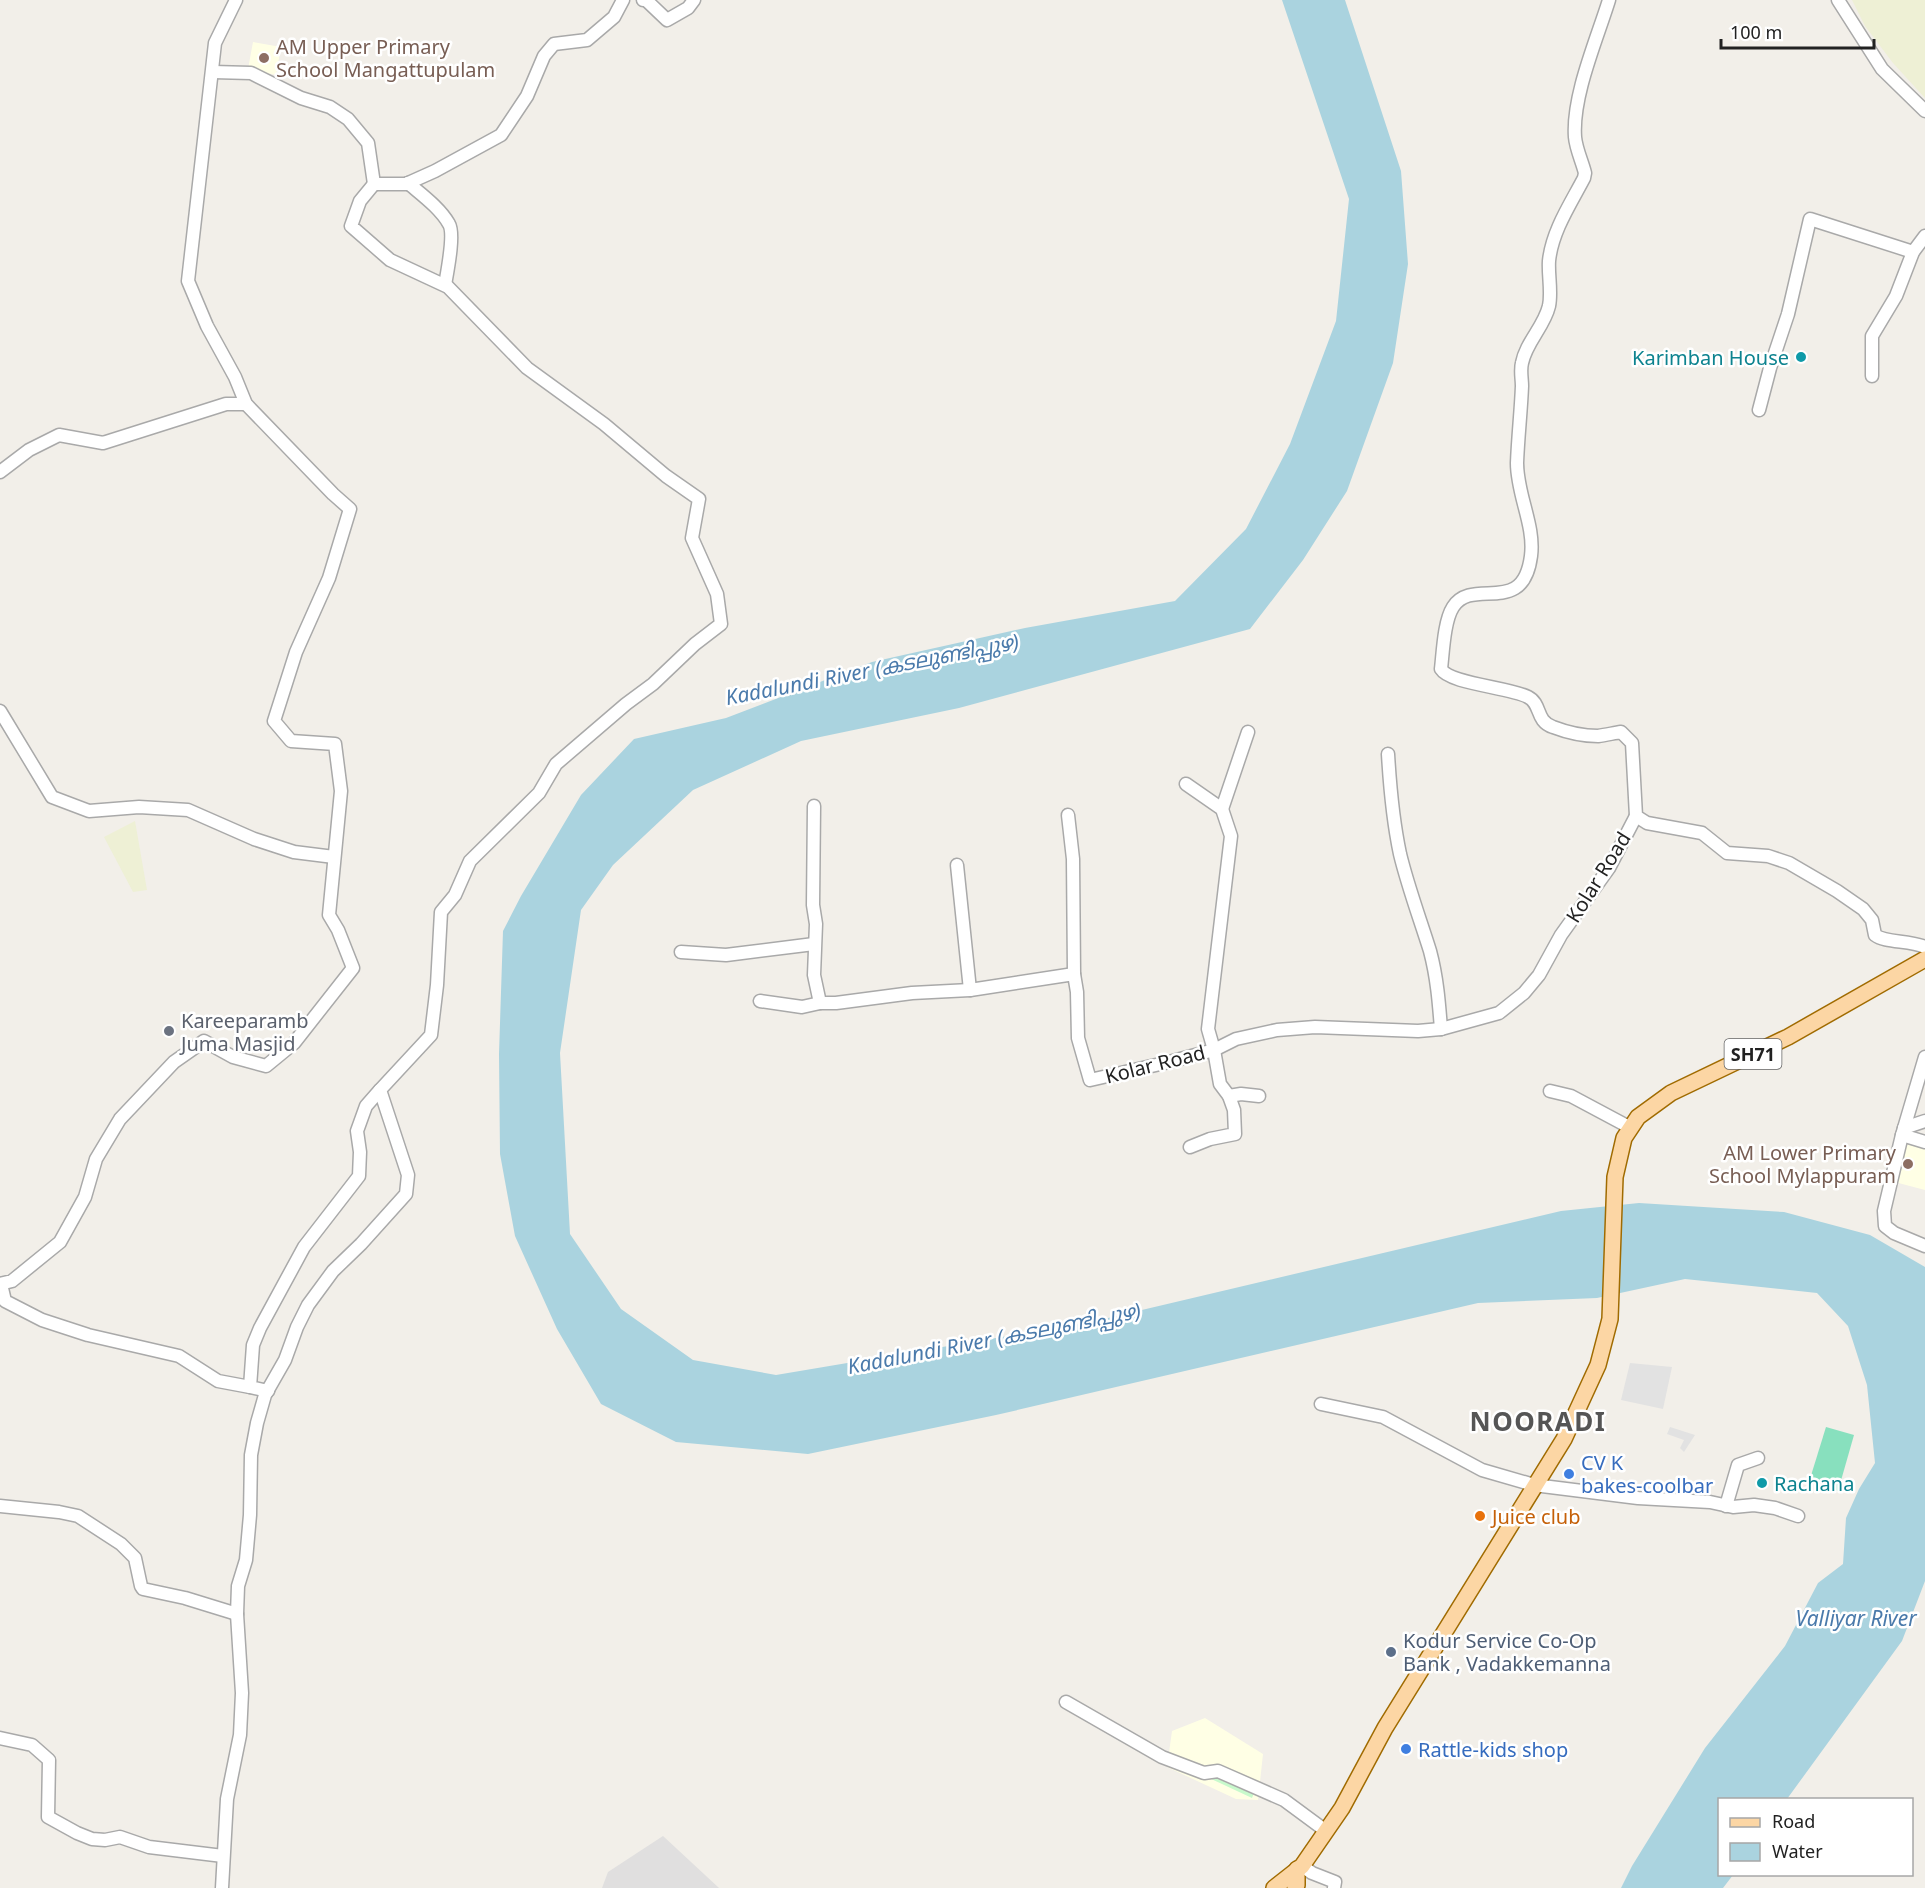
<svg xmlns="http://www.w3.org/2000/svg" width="1925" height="1888" font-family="'Noto Sans','Noto Sans Malayalam',sans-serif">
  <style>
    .residential { fill: #e0dfdf }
    .education { fill: #ffffe5 }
    .farmland { fill: #eef0d5 }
    .park { fill: #c8facc }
    .pitch { fill: #88e0be }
    .parking { fill: #e2e2e2 }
    .water { fill: #aad3df }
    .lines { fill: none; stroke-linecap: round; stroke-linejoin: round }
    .minor-casing { stroke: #a9a9a9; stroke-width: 15 }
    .major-casing { stroke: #a06b00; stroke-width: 18 }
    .minor { stroke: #fff; stroke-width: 12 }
    .major { stroke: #fcd6a4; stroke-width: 15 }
    .education-dot { fill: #8d6e63; stroke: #fff; stroke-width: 2 }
    .culture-dot { fill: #0f9aa8; stroke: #fff; stroke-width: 2 }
    .worship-dot { fill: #6b7280; stroke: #fff; stroke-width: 2 }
    .shop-dot { fill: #3f7fe0; stroke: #fff; stroke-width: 2 }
    .food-dot { fill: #e8710a; stroke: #fff; stroke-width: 2 }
    .service-dot { fill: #5c6f8a; stroke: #fff; stroke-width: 2 }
    .labels { text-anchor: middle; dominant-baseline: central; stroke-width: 5; stroke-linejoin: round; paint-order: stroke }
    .shield { fill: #fff; stroke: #646464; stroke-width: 1.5 }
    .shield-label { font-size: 18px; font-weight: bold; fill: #222 }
    .education-label { font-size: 20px; fill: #785e54; stroke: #fff; text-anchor: start }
    .culture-label { font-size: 20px; fill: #0d838f; stroke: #fff; text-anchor: end }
    .street-label { font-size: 20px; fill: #222; stroke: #fff }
    .worship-label { font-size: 20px; fill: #5b616d; stroke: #fff; text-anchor: start }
    .shop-label { font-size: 20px; fill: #366cbe; stroke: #fff; text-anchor: start }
    .food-label { font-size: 20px; fill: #c56008; stroke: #fff; text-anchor: start }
    .service-label { font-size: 20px; fill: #4e5e75; stroke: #fff; text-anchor: start }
    .water-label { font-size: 21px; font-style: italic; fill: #4a7aab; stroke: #fff }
    .district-label { font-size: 26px; font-weight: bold; letter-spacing: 1.5px; fill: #555; stroke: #fff }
  </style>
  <rect width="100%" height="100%" fill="#f2efe9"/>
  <!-- residential -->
  <path class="residential" d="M 663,1836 L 719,1888 L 602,1888 L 608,1872 Z"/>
  <!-- education -->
  <g class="education">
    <path d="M 253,42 L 281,47 L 276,75 L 248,69 Z"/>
    <path d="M 1896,1138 L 1925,1147 L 1925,1190 L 1887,1180 Z"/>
    <path d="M 1205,1718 L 1263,1754 L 1258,1800 L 1236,1799 L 1167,1767 L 1172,1731 Z"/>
  </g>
  <!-- farmland -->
  <g class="farmland">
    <path d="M 1852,0 L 1925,0 L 1925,98 L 1893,63 L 1865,26 Z"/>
    <path d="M 135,821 L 147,890 L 133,892 L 104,837 Z"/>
  </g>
  <!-- park -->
  <path class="park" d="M 1211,1767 L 1255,1790 L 1252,1798 L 1207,1777 Z"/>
  <!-- pitch -->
  <path class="pitch" d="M 1826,1427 L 1854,1435 L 1838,1491 L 1809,1482 Z"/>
  <!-- parking -->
  <g class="parking">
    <path d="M 1630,1363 L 1672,1367 L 1663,1409 L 1621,1400 Z"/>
    <path d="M 1670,1427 L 1695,1435 L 1684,1452 L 1680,1448 L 1684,1440 L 1667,1434 Z"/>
  </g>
  <!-- water -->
  <path class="water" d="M 1282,0 L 1345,0 L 1401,171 L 1408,264 L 1393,363 L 1347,491 L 1303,560 L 1250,629 L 959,708 L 801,741 L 693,790 L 613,865 L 581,910 L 560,1053 L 570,1234 L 621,1309 L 693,1360 L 776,1375 L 1091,1322 L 1561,1211 L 1639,1203 L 1784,1212 L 1870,1235 L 1925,1267 L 1925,1581 L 1902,1641 L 1787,1799 L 1720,1800 L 1720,1874 L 1733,1875 L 1723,1888 L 1621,1888 L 1632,1866 L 1705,1748 L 1785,1646 L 1818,1583 L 1843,1564 L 1846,1518 L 1859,1489 L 1875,1463 L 1867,1385 L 1848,1326 L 1817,1293 L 1685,1279 L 1597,1298 L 1478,1303 L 996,1415 L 808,1454 L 676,1442 L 601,1404 L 557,1329 L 515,1236 L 500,1154 L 499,1054 L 503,931 L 521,896 L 581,795 L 634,739 L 726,718 L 872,662 L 1025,628 L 1175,601 L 1246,529 L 1290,444 L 1336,321 L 1349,199 Z"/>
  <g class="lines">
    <defs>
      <g id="minor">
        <path d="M 643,0 L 646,0 L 667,20 L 688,8 L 694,0"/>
        <path d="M 1609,0 C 1597,39 1572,96 1575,137 C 1576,149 1582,161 1585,173 L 1584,178 C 1571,203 1552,231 1549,261 C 1548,275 1552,292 1549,306 C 1544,327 1526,342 1522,363 C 1520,370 1522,379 1522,386 C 1521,411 1518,437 1517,463 C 1517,495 1535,525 1531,556 C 1523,618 1473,576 1453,607 C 1444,621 1443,652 1441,669 C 1450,684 1509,687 1528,697 C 1542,704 1535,721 1553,727 C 1566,732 1584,736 1598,736 C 1606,735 1614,733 1621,732 L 1632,743 L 1636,816 L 1647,823 L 1702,833 L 1727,853 L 1768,856 L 1789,863 L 1837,891 L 1863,909 L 1872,920 L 1875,935 C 1885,943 1910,940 1925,947"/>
        <path d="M 1838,0 L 1882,69 L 1925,111"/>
        <path d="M 213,72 L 251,73 L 301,98 L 330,107 L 348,119 L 368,143 L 374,184"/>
        <path d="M 408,183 C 422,195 440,208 449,224 C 455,234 447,273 445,285"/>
        <path d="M 374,184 L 406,184 L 435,171 L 501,135 L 527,96 L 544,56 L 554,44 L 587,40 L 614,17 L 623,0"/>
        <path d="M 1872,376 L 1872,336 L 1896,296 L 1913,252 L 1925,236"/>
        <path d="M 1759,410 L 1770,368 L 1788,314 L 1810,219 L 1913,252"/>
        <path d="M 0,472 L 29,450 L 59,435 L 103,443 L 226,404 L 246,404"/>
        <path d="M 0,711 L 52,797 L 89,811 L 139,807 L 188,810 L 254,839 L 294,852 L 334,857"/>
        <path d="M 1388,754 C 1390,788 1393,821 1400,854 C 1408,887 1420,919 1430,951 C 1437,977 1439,1003 1441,1029"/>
        <path d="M 1186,784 L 1222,809 L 1231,836 L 1208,1029 L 1214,1050 L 1220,1084 L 1229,1096 L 1234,1110 L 1235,1134 L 1210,1139 L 1190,1147"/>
        <path d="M 814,806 L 813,905 L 816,924 L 814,975 L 820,1003 L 836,1003 L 912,993 L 970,990 L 1074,974 L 1077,992 L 1078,1038 L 1090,1080 L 1169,1062 L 1214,1050 L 1236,1039 L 1277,1030 L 1315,1027 L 1418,1031 L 1441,1029 L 1499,1013 L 1524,993 L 1539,975 L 1561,935 L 1609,868 L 1636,816"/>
        <path d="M 1222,809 L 1248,732"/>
        <path d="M 1068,815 L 1073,859 L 1074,974"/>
        <path d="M 957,865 L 970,990"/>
        <path d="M 681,952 L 726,955 L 814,944"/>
        <path d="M 760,1001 L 802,1007 L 820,1003"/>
        <path d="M 1925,1057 L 1902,1135 L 1925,1142"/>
        <path d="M 1550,1091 L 1571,1096 L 1631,1128"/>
        <path d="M 1229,1096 L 1241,1094 L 1259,1096"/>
        <path d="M 1904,1128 L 1925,1121"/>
        <path d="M 1902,1135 L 1884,1211 L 1885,1226 L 1894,1233 L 1925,1246"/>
        <path d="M 0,1284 L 12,1281 L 60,1242 L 85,1197 L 96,1159 L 120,1119 L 174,1062 L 204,1041 L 233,1057 L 266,1066 L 294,1043 L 353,968 L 338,930 L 329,915 L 341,791 L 335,744 L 291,741 L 274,721 L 296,652 L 329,578 L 350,509 L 333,494 L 246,404 L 235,377 L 207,326 L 188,281 L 215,43 L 236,0"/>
        <path d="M 1,1284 L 5,1301 L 42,1320 L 88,1335 L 179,1356 L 218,1381 L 250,1387"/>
        <path d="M 268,1391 L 250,1387 L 253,1345 L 260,1328 L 304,1247 L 359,1176 L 360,1152 L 357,1131 L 366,1106 L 380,1090"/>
        <path d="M 1321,1404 L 1383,1417 L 1482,1470 L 1534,1485 L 1638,1498 L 1710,1502 L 1733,1507 L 1754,1505 L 1775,1508 L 1798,1516"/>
        <path d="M 0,1506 L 59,1512 L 78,1516 L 121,1544 L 135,1558 L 141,1586 L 143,1589 L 185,1598 L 237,1614"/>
        <path d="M 1726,1506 L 1738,1465 L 1758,1458"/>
        <path d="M 1066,1702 L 1162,1757 L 1204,1773 L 1218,1771 L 1284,1800 L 1326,1831"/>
        <path d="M 0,1738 L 32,1745 L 49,1760 L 48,1817 L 77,1833 L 92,1839 L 105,1840 L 120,1837 L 149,1847 L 223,1856"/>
        <path d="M 1302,1866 L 1312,1873 L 1335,1882 L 1334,1888"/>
        <path d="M 222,1888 L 227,1799 L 240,1735 L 242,1693 L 237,1614 L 238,1586 L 246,1560 L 250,1515 L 251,1455 L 257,1423 L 265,1395 L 285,1360 L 297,1327 L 308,1305 L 333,1271 L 361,1244 L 406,1194 L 408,1175 L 380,1090 L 431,1035 L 437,985 L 441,912 L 455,895 L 470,861 L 539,793 L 556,764 L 626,704 L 653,684 L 695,644 L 721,624 L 717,594 L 692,538 L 699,499 L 666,476 L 604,424 L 527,368 L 448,287 L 390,260 L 351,226 L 360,201 L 374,184"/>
      </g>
      <g id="major">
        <path d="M 1274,1888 L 1302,1866 L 1342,1808 L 1385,1728 L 1564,1439 L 1598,1365 L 1610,1319 L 1615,1177 L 1624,1138 L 1638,1117 L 1671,1093 L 1788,1037 L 1925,959"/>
        <path d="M 1295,1888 L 1297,1885 L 1297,1869"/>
      </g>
    </defs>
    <!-- minor casing -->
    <use href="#minor" class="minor-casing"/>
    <!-- major casing -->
    <use href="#major" class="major-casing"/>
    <!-- minor -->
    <use href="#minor" class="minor"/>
    <!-- major -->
    <use href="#major" class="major"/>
  </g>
  <!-- markers -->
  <g class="education-dot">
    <circle cx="264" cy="58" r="6"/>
    <circle cx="1908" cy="1164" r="6"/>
  </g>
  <g class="culture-dot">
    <circle cx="1801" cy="357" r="6"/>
    <circle cx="1762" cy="1483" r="6"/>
  </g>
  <circle class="worship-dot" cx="169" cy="1031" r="6"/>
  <g class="shop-dot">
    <circle cx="1569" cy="1474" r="6"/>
    <circle cx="1406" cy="1749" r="6"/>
  </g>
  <circle class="food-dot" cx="1480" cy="1516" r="6"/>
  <circle class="service-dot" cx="1391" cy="1652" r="6"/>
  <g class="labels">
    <!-- shield labels -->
    <rect class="shield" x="1724.5" y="1039" width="57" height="30" rx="4.5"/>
    <g class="shield-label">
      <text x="1753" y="1054">SH71</text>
    </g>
    <!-- education labels -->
    <g class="education-label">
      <text x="276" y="46">AM Upper Primary<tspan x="276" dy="23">School Mangattupulam</tspan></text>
      <text x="1896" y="1152" text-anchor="end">AM Lower Primary<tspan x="1896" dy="23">School Mylappuram</tspan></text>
    </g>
    <!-- culture labels -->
    <g class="culture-label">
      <text x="1789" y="357">Karimban House</text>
      <text x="1774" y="1483" text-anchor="start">Rachana</text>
    </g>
    <!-- street labels -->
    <g class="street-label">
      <text transform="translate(1598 877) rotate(-58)">Kolar Road</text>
      <text transform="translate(1155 1064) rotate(-14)">Kolar Road</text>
    </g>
    <!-- worship labels -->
    <g class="worship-label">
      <text x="181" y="1020">Kareeparamb<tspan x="181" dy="23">Juma Masjid</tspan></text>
    </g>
    <!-- shop labels -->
    <g class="shop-label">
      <text x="1581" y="1462">CV K<tspan x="1581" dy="23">bakes-coolbar</tspan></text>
      <text x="1418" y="1749">Rattle-kids shop</text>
    </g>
    <!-- food labels -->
    <g class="food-label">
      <text x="1492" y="1516">Juice club</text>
    </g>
    <!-- service labels -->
    <g class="service-label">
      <text x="1403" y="1640">Kodur Service Co-Op<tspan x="1403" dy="23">Bank , Vadakkemanna</tspan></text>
    </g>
    <!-- water labels -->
    <g class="water-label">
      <text transform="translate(872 669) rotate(-11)">Kadalundi River (കടലുണ്ടിപ്പുഴ)</text>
      <text transform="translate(994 1338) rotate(-11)">Kadalundi River (കടലുണ്ടിപ്പുഴ)</text>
      <text x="1856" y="1618">Valliyar River</text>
    </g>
    <!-- district labels -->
    <g class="district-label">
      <text x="1538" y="1421">NOORADI</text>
    </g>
  </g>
  <!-- legend -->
  <rect x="1718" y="1798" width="195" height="78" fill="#ffffff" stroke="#a7a7a7" stroke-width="1.5"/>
  <rect x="1730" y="1818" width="30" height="9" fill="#fcd6a4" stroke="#a7a7a7" stroke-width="1.5"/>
  <text x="1772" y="1828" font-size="18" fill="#222222">Road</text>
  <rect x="1730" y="1843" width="30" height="18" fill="#aad3df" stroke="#a7a7a7" stroke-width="1.5"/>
  <text x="1772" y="1858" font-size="18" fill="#222222">Water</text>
  <!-- scale -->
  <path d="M1721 39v9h153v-9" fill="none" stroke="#222222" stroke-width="3"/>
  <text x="1730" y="39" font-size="18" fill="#222222" stroke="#ffffff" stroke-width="4.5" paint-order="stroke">100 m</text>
</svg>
